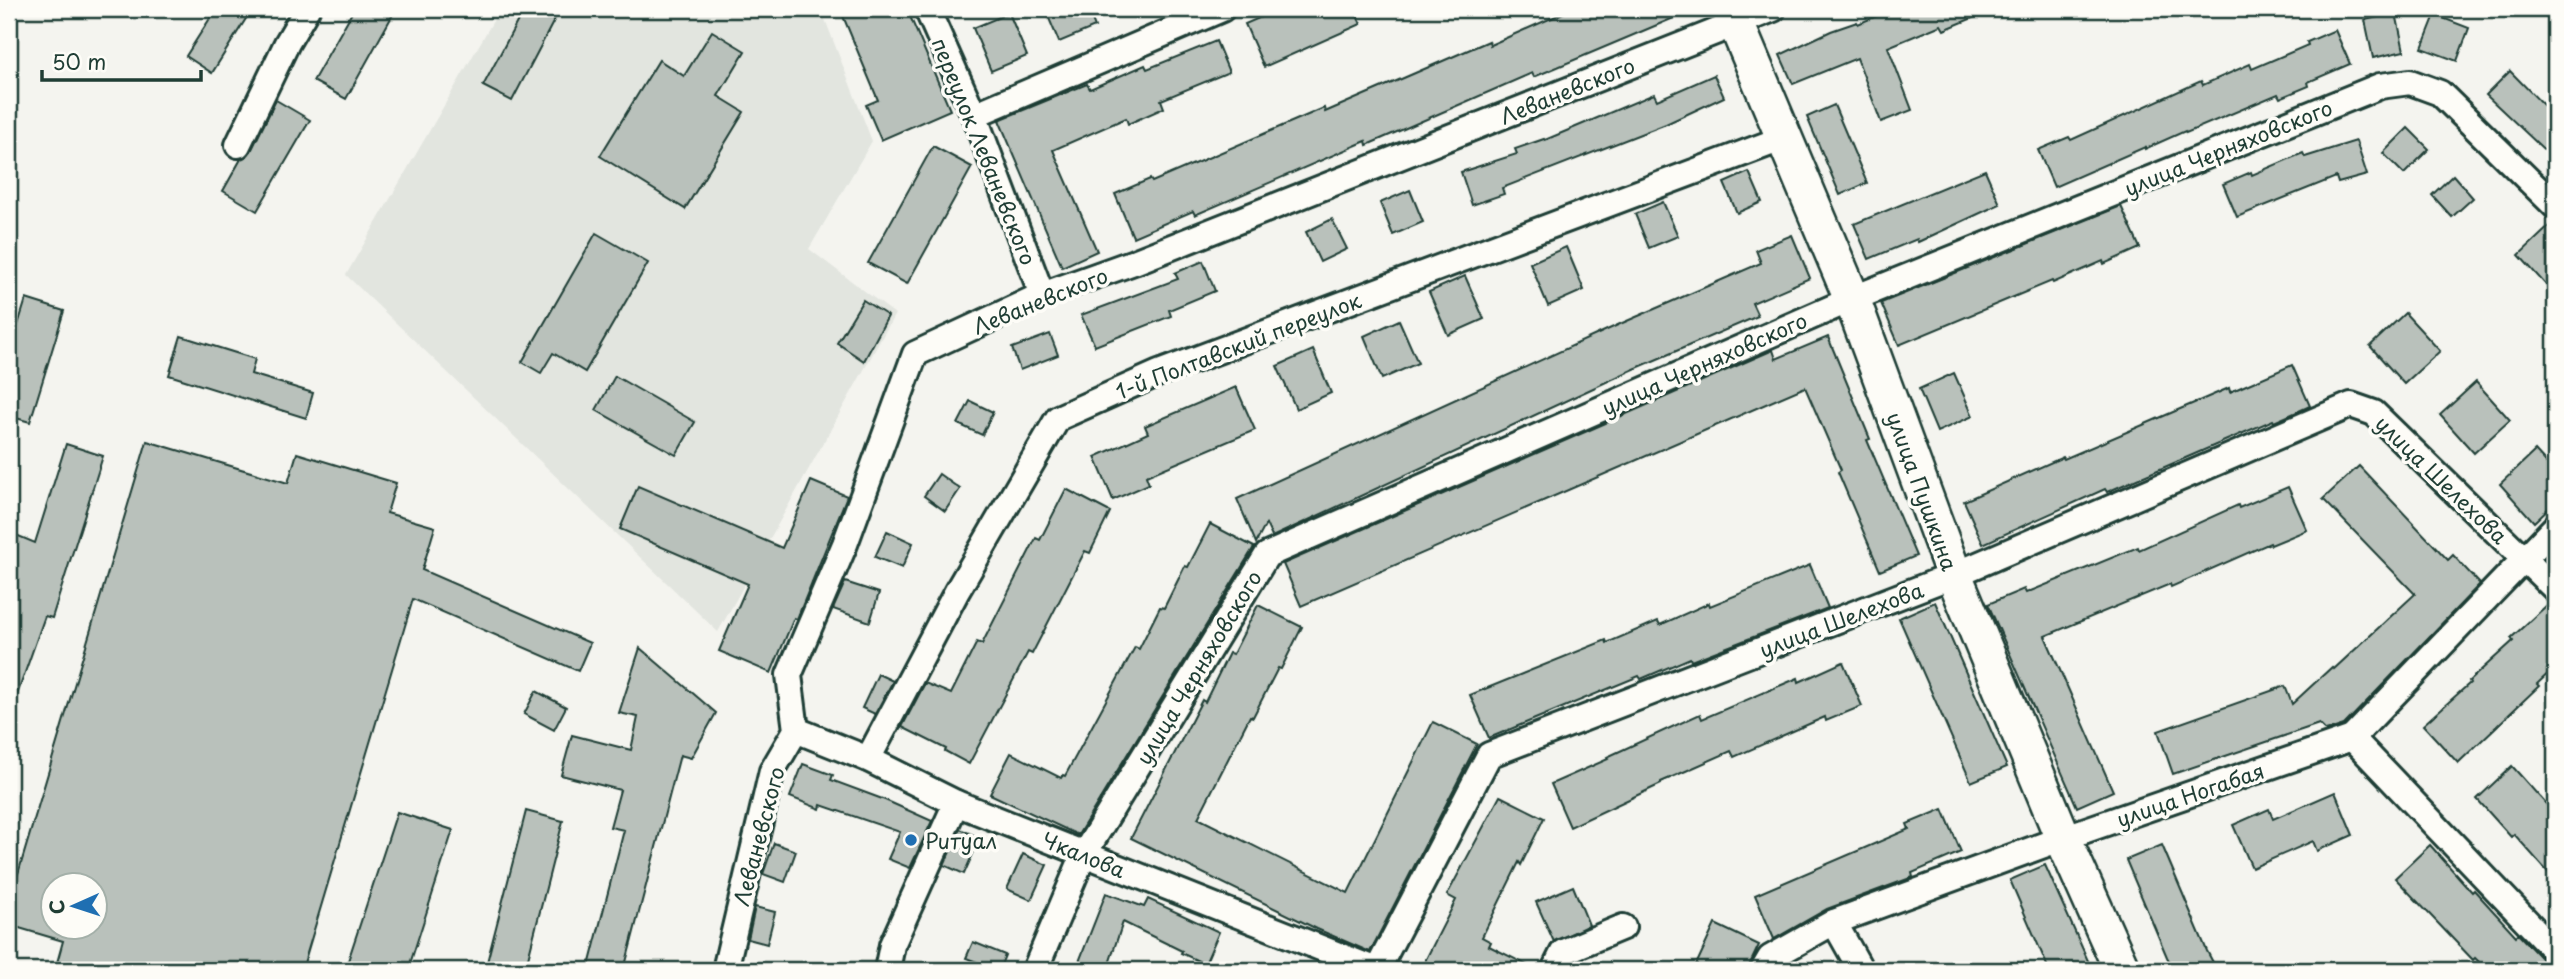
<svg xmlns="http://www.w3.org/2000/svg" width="2564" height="979" font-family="'Playpen Sans',sans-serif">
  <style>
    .built { fill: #e2e5df }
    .building { fill: #b9c1bb; stroke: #1f3d34; stroke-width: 2; fill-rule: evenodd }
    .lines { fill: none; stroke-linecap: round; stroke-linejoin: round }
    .street-casing { stroke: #1f3d34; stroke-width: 30 }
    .secondary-casing { stroke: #1f3d34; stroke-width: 40 }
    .street { stroke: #fdfcf7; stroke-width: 24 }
    .secondary { stroke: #fdfcf7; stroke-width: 35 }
    .poi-dot { fill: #1f6fb2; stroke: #fdfcf7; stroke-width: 2.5 }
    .labels { text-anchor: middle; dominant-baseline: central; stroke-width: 7; stroke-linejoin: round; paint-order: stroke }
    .street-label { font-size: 21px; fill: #1f3d34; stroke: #fdfcf7 }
    .poi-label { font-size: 21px; fill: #1f3d34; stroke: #fdfcf7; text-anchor: start }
  </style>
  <rect width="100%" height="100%" fill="#f4f4ef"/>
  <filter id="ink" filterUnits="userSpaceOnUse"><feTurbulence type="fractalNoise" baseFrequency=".0143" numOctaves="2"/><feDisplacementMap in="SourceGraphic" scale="14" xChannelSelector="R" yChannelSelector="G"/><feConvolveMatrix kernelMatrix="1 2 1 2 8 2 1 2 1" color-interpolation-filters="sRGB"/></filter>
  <g filter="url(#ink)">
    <!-- built -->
    <path class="built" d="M 500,9 L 821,9 L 872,141 L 809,249 L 895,314 L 718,632 L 346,275 Z"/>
    <!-- building -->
    <g class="building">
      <path d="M 216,9 L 252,9 L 212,73 L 186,56 Z"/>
      <path d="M 354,9 L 396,9 L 346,99 L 313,81 Z"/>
      <path d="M 524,9 L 560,9 L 512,101 L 483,86 Z"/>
      <path d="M 840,9 L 907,9 L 950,110 L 881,140 L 866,105 L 878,100 Z"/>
      <path d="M 1045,9 L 1088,9 L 1095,27 L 1059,42 Z"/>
      <path d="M 1280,9 L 1354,9 L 1361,24 L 1264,67 L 1245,24 Z"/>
      <path d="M 1572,9 L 1695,9 L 1534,77 L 1532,73 L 1367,145 L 1366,141 L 1195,215 L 1193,211 L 1133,237 L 1115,194 L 1150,179 L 1152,182 L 1324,108 L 1325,112 L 1489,41 L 1490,45 Z"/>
      <path d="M 1893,9 L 1994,9 L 1944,30 L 1941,25 L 1888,47 L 1912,110 L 1881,122 L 1857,58 L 1793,84 L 1780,55 L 1831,31 L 1857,22 L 1858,24 Z"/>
      <path d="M 1009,13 L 1027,56 L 991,71 L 973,28 Z"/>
      <path d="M 2396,13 L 2404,51 L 2373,58 L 2365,20 Z"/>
      <path d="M 2435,15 L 2469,28 L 2457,61 L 2422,48 Z"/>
      <path d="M 2335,30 L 2350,64 L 2308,82 L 2309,86 L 2280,98 L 2278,94 L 2186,133 L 2185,131 L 2145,149 L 2145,147 L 2054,187 L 2038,150 L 2069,137 L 2071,140 L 2201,81 L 2203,85 L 2250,64 L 2252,69 L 2308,45 L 2307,42 Z"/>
      <path d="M 712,31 L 745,51 L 718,96 L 744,112 L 685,209 L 600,156 L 659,60 L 684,76 Z"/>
      <path d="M 1216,41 L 1229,72 L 1161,100 L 1164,108 L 1128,124 L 1126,118 L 1053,150 L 1097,251 L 1062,267 L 999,120 L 1087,84 L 1090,89 L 1145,65 L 1147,69 Z"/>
      <path d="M 2510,71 L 2555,117 L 2555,160 L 2486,95 Z"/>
      <path d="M 1714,75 L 1724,97 L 1666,124 L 1502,188 L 1504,194 L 1472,205 L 1461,172 L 1517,154 L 1515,149 L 1544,139 L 1545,140 L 1654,94 L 1657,100 Z"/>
      <path d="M 276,100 L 310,120 L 257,211 L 223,191 L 241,159 L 251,151 Z"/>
      <path d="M 1834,105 L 1867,183 L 1840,195 L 1807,117 Z"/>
      <path d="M 2408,128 L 2429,149 L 2404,174 L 2383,153 Z"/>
      <path d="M 2356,141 L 2367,175 L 2338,183 L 2336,177 L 2237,217 L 2223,184 L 2251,172 L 2252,175 L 2303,153 L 2305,157 Z"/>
      <path d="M 933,146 L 972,167 L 907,284 L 868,263 Z"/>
      <path d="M 1985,170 L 2000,204 L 1918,242 L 1917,239 L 1869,259 L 1854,224 Z"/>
      <path d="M 1749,172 L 1762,202 L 1737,213 L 1724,183 Z"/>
      <path d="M 2453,175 L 2473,198 L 2452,217 L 2432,195 Z"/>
      <path d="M 1410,190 L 1423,222 L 1393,235 L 1380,203 Z"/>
      <path d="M 1663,202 L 1678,236 L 1649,248 L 1635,214 Z"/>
      <path d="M 2121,206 L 2140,248 L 2104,264 L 2103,261 L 2053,283 L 2052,281 L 1899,345 L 1881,303 Z"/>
      <path d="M 1332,219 L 1347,249 L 1320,262 L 1306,232 Z"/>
      <path d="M 2555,221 L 2555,295 L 2519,255 Z"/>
      <path d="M 596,233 L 648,263 L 585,372 L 553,353 L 541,373 L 522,362 Z"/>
      <path d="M 1792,235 L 1810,278 L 1752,303 L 1758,316 L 1632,370 L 1272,537 L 1266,524 L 1256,543 L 1237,499 L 1620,324 L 1761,263 L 1756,250 Z"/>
      <path d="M 1566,247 L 1584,290 L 1548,306 L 1530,263 Z"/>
      <path d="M 1203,261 L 1215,291 L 1169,310 L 1171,316 L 1095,346 L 1081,315 L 1178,279 L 1175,273 Z"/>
      <path d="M 1465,276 L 1484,319 L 1448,335 L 1429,292 Z"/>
      <path d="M 26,299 L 64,311 L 30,422 L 9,416 L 9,354 Z"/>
      <path d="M 863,300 L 888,316 L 864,361 L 837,343 Z"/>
      <path d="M 2405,313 L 2440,351 L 2404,384 L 2370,346 Z"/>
      <path d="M 1399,320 L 1418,363 L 1382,379 L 1364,336 Z"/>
      <path d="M 1050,334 L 1058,355 L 1020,370 L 1012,348 Z"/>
      <path d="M 181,336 L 255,359 L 251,374 L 313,393 L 306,418 L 169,375 Z"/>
      <path d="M 1828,337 L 1870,439 L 1867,440 L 1916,556 L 1880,571 L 1838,472 L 1841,470 L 1805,387 L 1301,606 L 1283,564 L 1773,350 L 1776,359 Z"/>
      <path d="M 1313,350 L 1331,393 L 1296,409 L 1277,366 Z"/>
      <path d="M 2292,365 L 2310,406 L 2274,422 L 2273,420 L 2107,492 L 2105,489 L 1983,544 L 1964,501 L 2063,457 L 2064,459 L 2229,388 L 2230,392 Z"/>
      <path d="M 1954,373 L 1973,416 L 1937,432 L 1919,389 Z"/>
      <path d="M 615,376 L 695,422 L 676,455 L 596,410 Z"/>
      <path d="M 2476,382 L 2510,420 L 2474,453 L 2440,415 Z"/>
      <path d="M 1236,387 L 1255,430 L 1146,476 L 1149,484 L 1113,500 L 1095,457 L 1148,433 L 1145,426 Z"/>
      <path d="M 970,401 L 993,412 L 982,435 L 958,424 Z"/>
      <path d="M 147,441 L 288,483 L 297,453 L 396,483 L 387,513 L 435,527 L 422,570 L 590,643 L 578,671 L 413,599 L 302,970 L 55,970 L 63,941 L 9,925 L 9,904 ZM 52,885 L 94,885 L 94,927 L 52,927 Z"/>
      <path d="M 66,444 L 103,456 L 52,618 L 45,616 L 11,712 L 9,712 L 9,532 L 35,543 Z"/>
      <path d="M 2535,451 L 2555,473 L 2555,502 L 2534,522 L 2500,484 Z"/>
      <path d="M 2359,466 L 2448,560 L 2453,555 L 2480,584 L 2344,725 L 2326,731 L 2319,724 L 2173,774 L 2158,731 L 2285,686 L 2292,704 L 2332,667 L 2334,669 L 2415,594 L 2323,499 Z"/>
      <path d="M 939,474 L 960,489 L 945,511 L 924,496 Z"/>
      <path d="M 811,481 L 847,496 L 797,619 L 794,618 L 771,673 L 719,651 L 748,584 L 620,529 L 638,486 L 782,548 Z"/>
      <path d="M 2288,487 L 2307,530 L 2271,545 L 2270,543 L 2171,587 L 2170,584 L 2045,636 L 2113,791 L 2077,807 L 1988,604 L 2024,589 L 2026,593 L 2138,547 L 2139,550 L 2238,505 L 2239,508 Z"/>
      <path d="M 1066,489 L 1110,512 L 1090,553 L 1085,551 L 1032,654 L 1028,652 L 969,764 L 945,751 L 946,749 L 902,727 L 925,683 L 951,694 L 977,642 L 982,644 L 1036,538 L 1040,540 Z"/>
      <path d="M 1210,524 L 1254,547 L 1078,835 L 990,794 L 1011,753 L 1061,778 L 1063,775 L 1065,776 L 1135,647 L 1139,649 L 1160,607 L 1164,608 L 1185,566 L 1188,567 Z"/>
      <path d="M 887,531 L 913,543 L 902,568 L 875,557 Z"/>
      <path d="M 1810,565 L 1828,608 L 1691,661 L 1690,658 L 1641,679 L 1639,676 L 1489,738 L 1470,695 L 1606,640 L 1607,643 L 1658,621 L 1660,625 L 1709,603 L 1710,606 Z"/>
      <path d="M 845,582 L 879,593 L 870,622 L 833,609 Z"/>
      <path d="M 1935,602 L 2007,767 L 1971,782 L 1899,618 Z"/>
      <path d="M 1258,605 L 1302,627 L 1281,669 L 1278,668 L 1253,717 L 1250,716 L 1198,818 L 1348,893 L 1433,722 L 1477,744 L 1370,952 L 1317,929 L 1131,838 L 1202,700 L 1205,702 L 1229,653 L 1233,654 Z"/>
      <path d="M 2546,606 L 2555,616 L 2555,667 L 2537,684 L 2539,686 L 2458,763 L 2423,725 L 2470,683 L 2469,681 L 2513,641 L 2511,638 Z"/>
      <path d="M 640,648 L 716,713 L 691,758 L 680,755 L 624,970 L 588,970 L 624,830 L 610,827 L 620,790 L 561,775 L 572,735 L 631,750 L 638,717 L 619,713 Z"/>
      <path d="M 1843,662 L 1862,706 L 1826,721 L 1825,717 L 1734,757 L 1731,751 L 1661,782 L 1661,784 L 1570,827 L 1551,784 L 1608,759 L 1607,757 L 1700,714 L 1702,719 L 1798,678 L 1799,682 Z"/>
      <path d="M 878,674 L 893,681 L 875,714 L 862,708 Z"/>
      <path d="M 536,691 L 566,707 L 554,730 L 524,714 Z"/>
      <path d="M 803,764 L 833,775 L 831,780 L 885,800 L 932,821 L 910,868 L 888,859 L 900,832 L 821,805 L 820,809 L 790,797 Z"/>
      <path d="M 2512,766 L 2555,814 L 2555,880 L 2514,834 L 2511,837 L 2477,799 Z"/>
      <path d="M 2335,792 L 2353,835 L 2317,851 L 2313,841 L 2252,868 L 2233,825 L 2269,809 L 2273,819 Z"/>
      <path d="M 1500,796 L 1544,818 L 1521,865 L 1519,862 L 1482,937 L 1491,942 L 1489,946 L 1537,970 L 1443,970 L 1425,961 L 1456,900 L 1447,895 Z"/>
      <path d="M 1943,809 L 1961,852 L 1912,873 L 1913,877 L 1827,909 L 1774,939 L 1755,895 L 1909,829 L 1907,824 Z"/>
      <path d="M 526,811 L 563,821 L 525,970 L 485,970 Z"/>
      <path d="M 397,812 L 453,830 L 408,970 L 345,970 Z"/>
      <path d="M 960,829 L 980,838 L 964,874 L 944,865 Z"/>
      <path d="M 774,843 L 796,851 L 785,882 L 763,874 Z"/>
      <path d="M 2162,845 L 2207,951 L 2217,970 L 2174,970 L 2167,957 L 2126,860 Z"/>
      <path d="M 2430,845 L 2472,892 L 2474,890 L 2516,936 L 2518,934 L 2552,970 L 2487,970 L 2475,958 L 2473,960 L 2395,878 Z"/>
      <path d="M 1023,854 L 1047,865 L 1031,900 L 1007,889 Z"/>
      <path d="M 2045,865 L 2089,963 L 2071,970 L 2049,970 L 2010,880 Z"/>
      <path d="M 1573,886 L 1589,925 L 1554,942 L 1536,902 Z"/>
      <path d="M 1106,893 L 1144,907 L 1148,899 L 1219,932 L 1205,964 L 1181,953 L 1182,951 L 1123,922 L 1107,970 L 1086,970 L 1077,967 Z"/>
      <path d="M 755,907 L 775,912 L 767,944 L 748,939 Z"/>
      <path d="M 1715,924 L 1759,945 L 1747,970 L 1707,970 L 1696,965 Z"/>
      <path d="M 973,942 L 1005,955 L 999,970 L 966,958 Z"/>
    </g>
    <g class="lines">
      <defs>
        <g id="street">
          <path d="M 927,9 L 974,115 L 1042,295"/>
          <path d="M 974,115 L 1222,9"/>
          <path d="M 238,145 L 287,43 L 307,9"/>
          <path d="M 796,730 L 868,759 L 956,803 L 1376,970"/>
          <path d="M 2352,738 L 2555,951"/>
          <path d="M 868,759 L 957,591 L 1058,418 L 1159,373 L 1784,138"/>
          <path d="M 1834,922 L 1861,970"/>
          <path d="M 725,970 L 772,771 L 796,730 L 789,675 L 845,544 L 915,354 L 1042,295 L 1134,262 L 1773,9"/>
          <path d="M 887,970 L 892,945 L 956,803"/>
          <path d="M 1035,970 L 1084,854 L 1267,555 L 1852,299 L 2380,86 L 2410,82 L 2440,93 L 2555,206"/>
          <path d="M 1377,970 L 1489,755 L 1954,575 L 2351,405 L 2374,413 L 2555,589"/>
          <path d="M 1554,970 L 1563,952 L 1623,927"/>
          <path d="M 1763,970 L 1770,958 L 1834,922 L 2063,838 L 2352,738 L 2555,527"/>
        </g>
        <path id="secondary" d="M 1730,9 L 1852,299 L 1954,575 L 2063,838 L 2122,970"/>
      </defs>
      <!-- street casing -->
      <use href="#street" class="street-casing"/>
      <!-- secondary casing -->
      <use href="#secondary" class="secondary-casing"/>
      <!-- street -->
      <use href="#street" class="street"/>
      <!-- secondary -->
      <use href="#secondary" class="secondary"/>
    </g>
  </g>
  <!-- markers -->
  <circle class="poi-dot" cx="911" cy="840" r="7"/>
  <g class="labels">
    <!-- street labels -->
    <g class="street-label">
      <text transform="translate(1567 90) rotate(-22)">Леваневского</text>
      <text transform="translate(2228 147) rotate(-22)">улица Черняховского</text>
      <text transform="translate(985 151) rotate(68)">переулок Леваневского</text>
      <text transform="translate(1040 300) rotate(-22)">Леваневского</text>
      <text transform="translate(1238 345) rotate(-21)">1-й Полтавский переулок</text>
      <text transform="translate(1704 363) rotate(-24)">улица Черняховского</text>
      <text transform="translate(2442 479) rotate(44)">улица Шелехова</text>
      <text transform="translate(1923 491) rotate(70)">улица Пушкина</text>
      <text transform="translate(1841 619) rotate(-21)">улица Шелехова</text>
      <text transform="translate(1198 667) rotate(-59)">улица Черняховского</text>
      <text transform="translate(2190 794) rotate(-19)">улица Ногабая</text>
      <text transform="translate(758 836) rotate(-75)">Леваневского</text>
      <text transform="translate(1084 854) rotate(22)">Чкалова</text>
    </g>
    <!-- poi labels -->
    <g class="poi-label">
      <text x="925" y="840">Ритуал</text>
    </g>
  </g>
  <!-- margin -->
  <rect width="2564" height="979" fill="none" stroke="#fdfcf7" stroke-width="35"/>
  <rect x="18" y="18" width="2529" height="944" fill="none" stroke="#1f3d34" stroke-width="2.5" filter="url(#ink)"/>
  <!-- north arrow -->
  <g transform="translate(74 906) rotate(267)"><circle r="33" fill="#fdfcf7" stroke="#a4b0a9" stroke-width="2"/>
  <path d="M0-5L12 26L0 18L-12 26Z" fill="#1f6fb2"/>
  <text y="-10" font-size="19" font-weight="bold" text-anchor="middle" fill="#1f3d34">С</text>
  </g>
  <!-- scale -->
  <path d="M42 70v10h159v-10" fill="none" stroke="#1f3d34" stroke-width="3.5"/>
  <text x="52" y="70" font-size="21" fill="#1f3d34" stroke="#fdfcf7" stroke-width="5" paint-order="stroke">50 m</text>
</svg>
